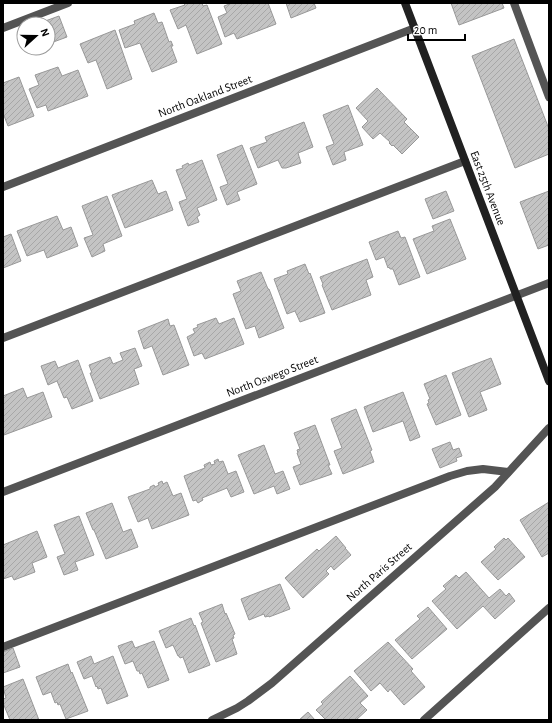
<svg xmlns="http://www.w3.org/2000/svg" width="552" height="723" font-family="'Alegreya Sans',sans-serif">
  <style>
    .building { fill: url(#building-hatch); stroke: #989898 }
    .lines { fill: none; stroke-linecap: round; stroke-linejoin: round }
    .lane { stroke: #545454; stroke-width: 8 }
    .street { stroke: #545454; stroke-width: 8 }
    .secondary { stroke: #212121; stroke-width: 8 }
    .labels { text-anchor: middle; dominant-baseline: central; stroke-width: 3; stroke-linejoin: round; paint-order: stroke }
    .street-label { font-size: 12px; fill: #000; stroke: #fff }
  </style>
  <defs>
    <pattern id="building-hatch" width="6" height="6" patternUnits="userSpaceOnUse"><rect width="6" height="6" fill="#c4c4c4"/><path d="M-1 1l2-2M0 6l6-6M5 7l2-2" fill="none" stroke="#a7a7a7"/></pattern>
  </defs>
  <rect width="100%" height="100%" fill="#fff"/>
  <!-- building -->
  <g class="building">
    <path d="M 186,3 L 202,3 L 203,6 L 207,5 L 222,44 L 197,54 L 186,25 L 178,29 L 170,10 L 185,5 L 184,4 Z"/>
    <path d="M 232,3 L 268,3 L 276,24 L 237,39 L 234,33 L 225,37 L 218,17 L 227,13 L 224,6 Z"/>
    <path d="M 286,3 L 314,3 L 316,8 L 291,18 Z"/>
    <path d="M 451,3 L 502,3 L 504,8 L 459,25 Z"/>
    <path d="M 154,13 L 158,23 L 162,22 L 169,42 L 171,41 L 173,46 L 171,46 L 177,62 L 152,72 L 140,43 L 125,48 L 119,30 L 135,24 L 134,21 Z"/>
    <path d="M 59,16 L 67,37 L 48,44 L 48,24 L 37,24 Z"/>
    <path d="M 115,30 L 132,79 L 107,89 L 96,60 L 88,63 L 80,44 Z"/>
    <path d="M 514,39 L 549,129 L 549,154 L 515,168 L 472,56 Z"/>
    <path d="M 58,67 L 62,76 L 78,70 L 88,96 L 48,111 L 46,105 L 37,108 L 29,89 L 39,85 L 35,75 Z"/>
    <path d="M 19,77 L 34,116 L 8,126 L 3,113 L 3,83 Z"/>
    <path d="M 377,88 L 407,119 L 404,122 L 419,137 L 402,154 L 393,145 L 392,146 L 389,143 L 390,142 L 380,133 L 373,139 L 362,127 L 368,121 L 356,108 Z"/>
    <path d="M 348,105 L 363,145 L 344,152 L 346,160 L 333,165 L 326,147 L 334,144 L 323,115 Z"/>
    <path d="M 304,122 L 313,147 L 298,153 L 301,163 L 286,168 L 282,168 L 278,160 L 258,168 L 250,148 L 267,142 L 265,137 Z"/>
    <path d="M 242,145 L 257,184 L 237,192 L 240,200 L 227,205 L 220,187 L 228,184 L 217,155 Z"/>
    <path d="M 202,160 L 217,200 L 197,208 L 200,215 L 197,217 L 199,222 L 188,226 L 179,202 L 187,199 L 176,170 L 183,168 L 182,166 L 188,163 L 189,165 Z"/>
    <path d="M 152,180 L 158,194 L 166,191 L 173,210 L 125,228 L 112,195 Z"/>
    <path d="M 446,191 L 454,211 L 433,219 L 425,199 Z"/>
    <path d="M 549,191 L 549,245 L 538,249 L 520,202 Z"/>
    <path d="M 107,196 L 122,236 L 103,244 L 105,251 L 92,257 L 84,238 L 93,235 L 82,206 Z"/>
    <path d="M 57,216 L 63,230 L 71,227 L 78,246 L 47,258 L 44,250 L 27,256 L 17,231 Z"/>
    <path d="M 450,219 L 466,259 L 427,274 L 413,239 L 434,231 L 432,226 Z"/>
    <path d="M 398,231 L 401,238 L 405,237 L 420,277 L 399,285 L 393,269 L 390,269 L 389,267 L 388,268 L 384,257 L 376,260 L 369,242 Z"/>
    <path d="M 11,234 L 21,261 L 3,268 L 3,237 Z"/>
    <path d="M 367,259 L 373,277 L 366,280 L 371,295 L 332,310 L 322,285 L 323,284 L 320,277 Z"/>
    <path d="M 305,264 L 309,274 L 310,273 L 325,313 L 300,322 L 295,311 L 287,314 L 274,279 L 288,274 L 287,271 Z"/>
    <path d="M 261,272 L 268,289 L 269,289 L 284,328 L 259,338 L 255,326 L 246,329 L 233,294 L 241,291 L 237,281 Z"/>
    <path d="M 216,318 L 219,324 L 234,318 L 244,344 L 205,359 L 202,353 L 194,356 L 187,337 L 195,333 L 193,329 L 198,327 L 197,325 Z"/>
    <path d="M 168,319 L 170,326 L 174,325 L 189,365 L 163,375 L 152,346 L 144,349 L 138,331 Z"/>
    <path d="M 135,348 L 142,366 L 134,369 L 139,384 L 100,399 L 90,373 L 92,373 L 89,365 L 110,357 L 113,364 L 123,360 L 120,353 Z"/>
    <path d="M 491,358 L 501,384 L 480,392 L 487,410 L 469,417 L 452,373 Z"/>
    <path d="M 78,360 L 93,401 L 72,409 L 67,397 L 64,398 L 57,381 L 48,385 L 41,366 L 55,361 L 58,368 Z"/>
    <path d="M 446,375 L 461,415 L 436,425 L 427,404 L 429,403 L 428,400 L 430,399 L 424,384 Z"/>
    <path d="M 23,388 L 27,398 L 43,392 L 52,417 L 4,435 L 3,432 L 3,396 Z"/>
    <path d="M 403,392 L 420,437 L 410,441 L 403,421 L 373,432 L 364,407 Z"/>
    <path d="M 356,409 L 372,450 L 370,451 L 374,462 L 343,474 L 334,451 L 342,448 L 331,419 Z"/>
    <path d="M 315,425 L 330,465 L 328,465 L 332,474 L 300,485 L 293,467 L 301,464 L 297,453 L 298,453 L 297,450 L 300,449 L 294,433 Z"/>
    <path d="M 450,442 L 453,450 L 459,448 L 462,456 L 456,458 L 457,461 L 440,468 L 432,449 Z"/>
    <path d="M 264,445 L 275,474 L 283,471 L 290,489 L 277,494 L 274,486 L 254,494 L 238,455 Z"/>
    <path d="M 218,459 L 219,462 L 223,461 L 228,474 L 236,471 L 244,492 L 231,497 L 227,488 L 202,498 L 203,500 L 198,503 L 196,500 L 193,501 L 184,476 L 205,468 L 204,465 L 210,462 L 211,465 L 215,464 L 214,461 Z"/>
    <path d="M 162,481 L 163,484 L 167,482 L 173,496 L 181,493 L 189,515 L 152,529 L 148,518 L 138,522 L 128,497 L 150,489 L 150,487 L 154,485 L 155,487 L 159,485 L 158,483 Z"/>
    <path d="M 549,502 L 549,553 L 542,557 L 520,520 Z"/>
    <path d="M 112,503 L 123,532 L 131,529 L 138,547 L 106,559 L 94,530 L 93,530 L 86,513 Z"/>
    <path d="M 79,516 L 94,555 L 75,562 L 78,570 L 64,575 L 57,557 L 65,554 L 54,525 Z"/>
    <path d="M 37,531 L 47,557 L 32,563 L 35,572 L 14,580 L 12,576 L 3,579 L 3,545 Z"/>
    <path d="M 336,536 L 346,548 L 345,548 L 351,555 L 334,570 L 331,566 L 326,571 L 329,574 L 303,598 L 285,578 L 317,549 L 319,551 Z"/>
    <path d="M 504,538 L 506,540 L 508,538 L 525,557 L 498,580 L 481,562 L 496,549 L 494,547 Z"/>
    <path d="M 466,572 L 489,598 L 500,589 L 506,596 L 509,593 L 515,601 L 495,619 L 483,606 L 457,629 L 432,601 L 446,589 L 443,586 L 456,575 L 459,578 Z"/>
    <path d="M 280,584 L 290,609 L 269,617 L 269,616 L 265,617 L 264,614 L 249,620 L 241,599 Z"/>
    <path d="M 222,604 L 225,614 L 226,613 L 235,634 L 233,635 L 234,638 L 232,639 L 237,654 L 216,662 L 201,623 L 203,622 L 199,613 Z"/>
    <path d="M 428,607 L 447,629 L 412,659 L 395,640 L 420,619 L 417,616 Z"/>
    <path d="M 191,618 L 194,626 L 195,625 L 210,665 L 189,673 L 183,657 L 180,658 L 179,656 L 178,656 L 173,645 L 166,648 L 159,631 Z"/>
    <path d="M 132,641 L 135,648 L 154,641 L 169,680 L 148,688 L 142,673 L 140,674 L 139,671 L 137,671 L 133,661 L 125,664 L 118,646 Z"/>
    <path d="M 388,642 L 413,669 L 411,671 L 425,687 L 404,705 L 390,689 L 388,692 L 380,683 L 371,691 L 354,671 Z"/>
    <path d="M 13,648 L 20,667 L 3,673 L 3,652 Z"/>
    <path d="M 91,656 L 94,664 L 113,656 L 128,696 L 107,704 L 101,688 L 98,689 L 97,686 L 96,687 L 92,676 L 84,679 L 77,662 Z"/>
    <path d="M 68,664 L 71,673 L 72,672 L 88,711 L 66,719 L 60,704 L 58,705 L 57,702 L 55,703 L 51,692 L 43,695 L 36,677 Z"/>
    <path d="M 350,676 L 368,696 L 360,703 L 367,710 L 356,720 L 326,720 L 316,710 L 323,704 L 321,702 Z"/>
    <path d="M 23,679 L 39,720 L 10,720 L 3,703 L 3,699 L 6,698 L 3,687 Z"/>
    <path d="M 308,712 L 315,720 L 299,720 Z"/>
  </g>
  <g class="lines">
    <!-- lane -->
    <g class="lane">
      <path d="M 514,3 L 549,97"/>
      <path d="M 3,28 L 68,3"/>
      <path d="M 3,338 L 465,161"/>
      <path d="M 3,647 L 450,476 L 467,471 L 483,469 L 508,472"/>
      <path d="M 424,720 L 549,608"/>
    </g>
    <!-- street -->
    <g class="street">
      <path d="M 3,187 L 415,28"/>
      <path d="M 3,492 L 549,283"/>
      <path d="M 212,720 L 237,708 L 248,701 L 272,683 L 495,487 L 549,428"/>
    </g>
    <!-- secondary -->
    <path class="secondary" d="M 405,3 L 549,381"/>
  </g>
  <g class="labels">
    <!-- street labels -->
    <g class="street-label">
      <text transform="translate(205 96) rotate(-21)">North Oakland Street</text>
      <text transform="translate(488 188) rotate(69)">East 25th Avenue</text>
      <text transform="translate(272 376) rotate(-21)">North Oswego Street</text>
      <text transform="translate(379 572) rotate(-41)">North Paris Street</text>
    </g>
  </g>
  <!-- border -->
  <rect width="552" height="723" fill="none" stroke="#000000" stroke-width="8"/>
  <!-- north arrow -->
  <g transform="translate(36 36) rotate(69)"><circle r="19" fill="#ffffff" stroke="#999999"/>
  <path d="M0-3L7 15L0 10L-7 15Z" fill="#000000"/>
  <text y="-6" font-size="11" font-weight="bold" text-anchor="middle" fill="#000000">N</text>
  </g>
  <!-- scale -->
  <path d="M408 34v6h57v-6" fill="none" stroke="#000000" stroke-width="2"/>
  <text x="414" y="34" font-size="12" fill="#000000" stroke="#ffffff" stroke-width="3" paint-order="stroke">20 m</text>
</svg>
